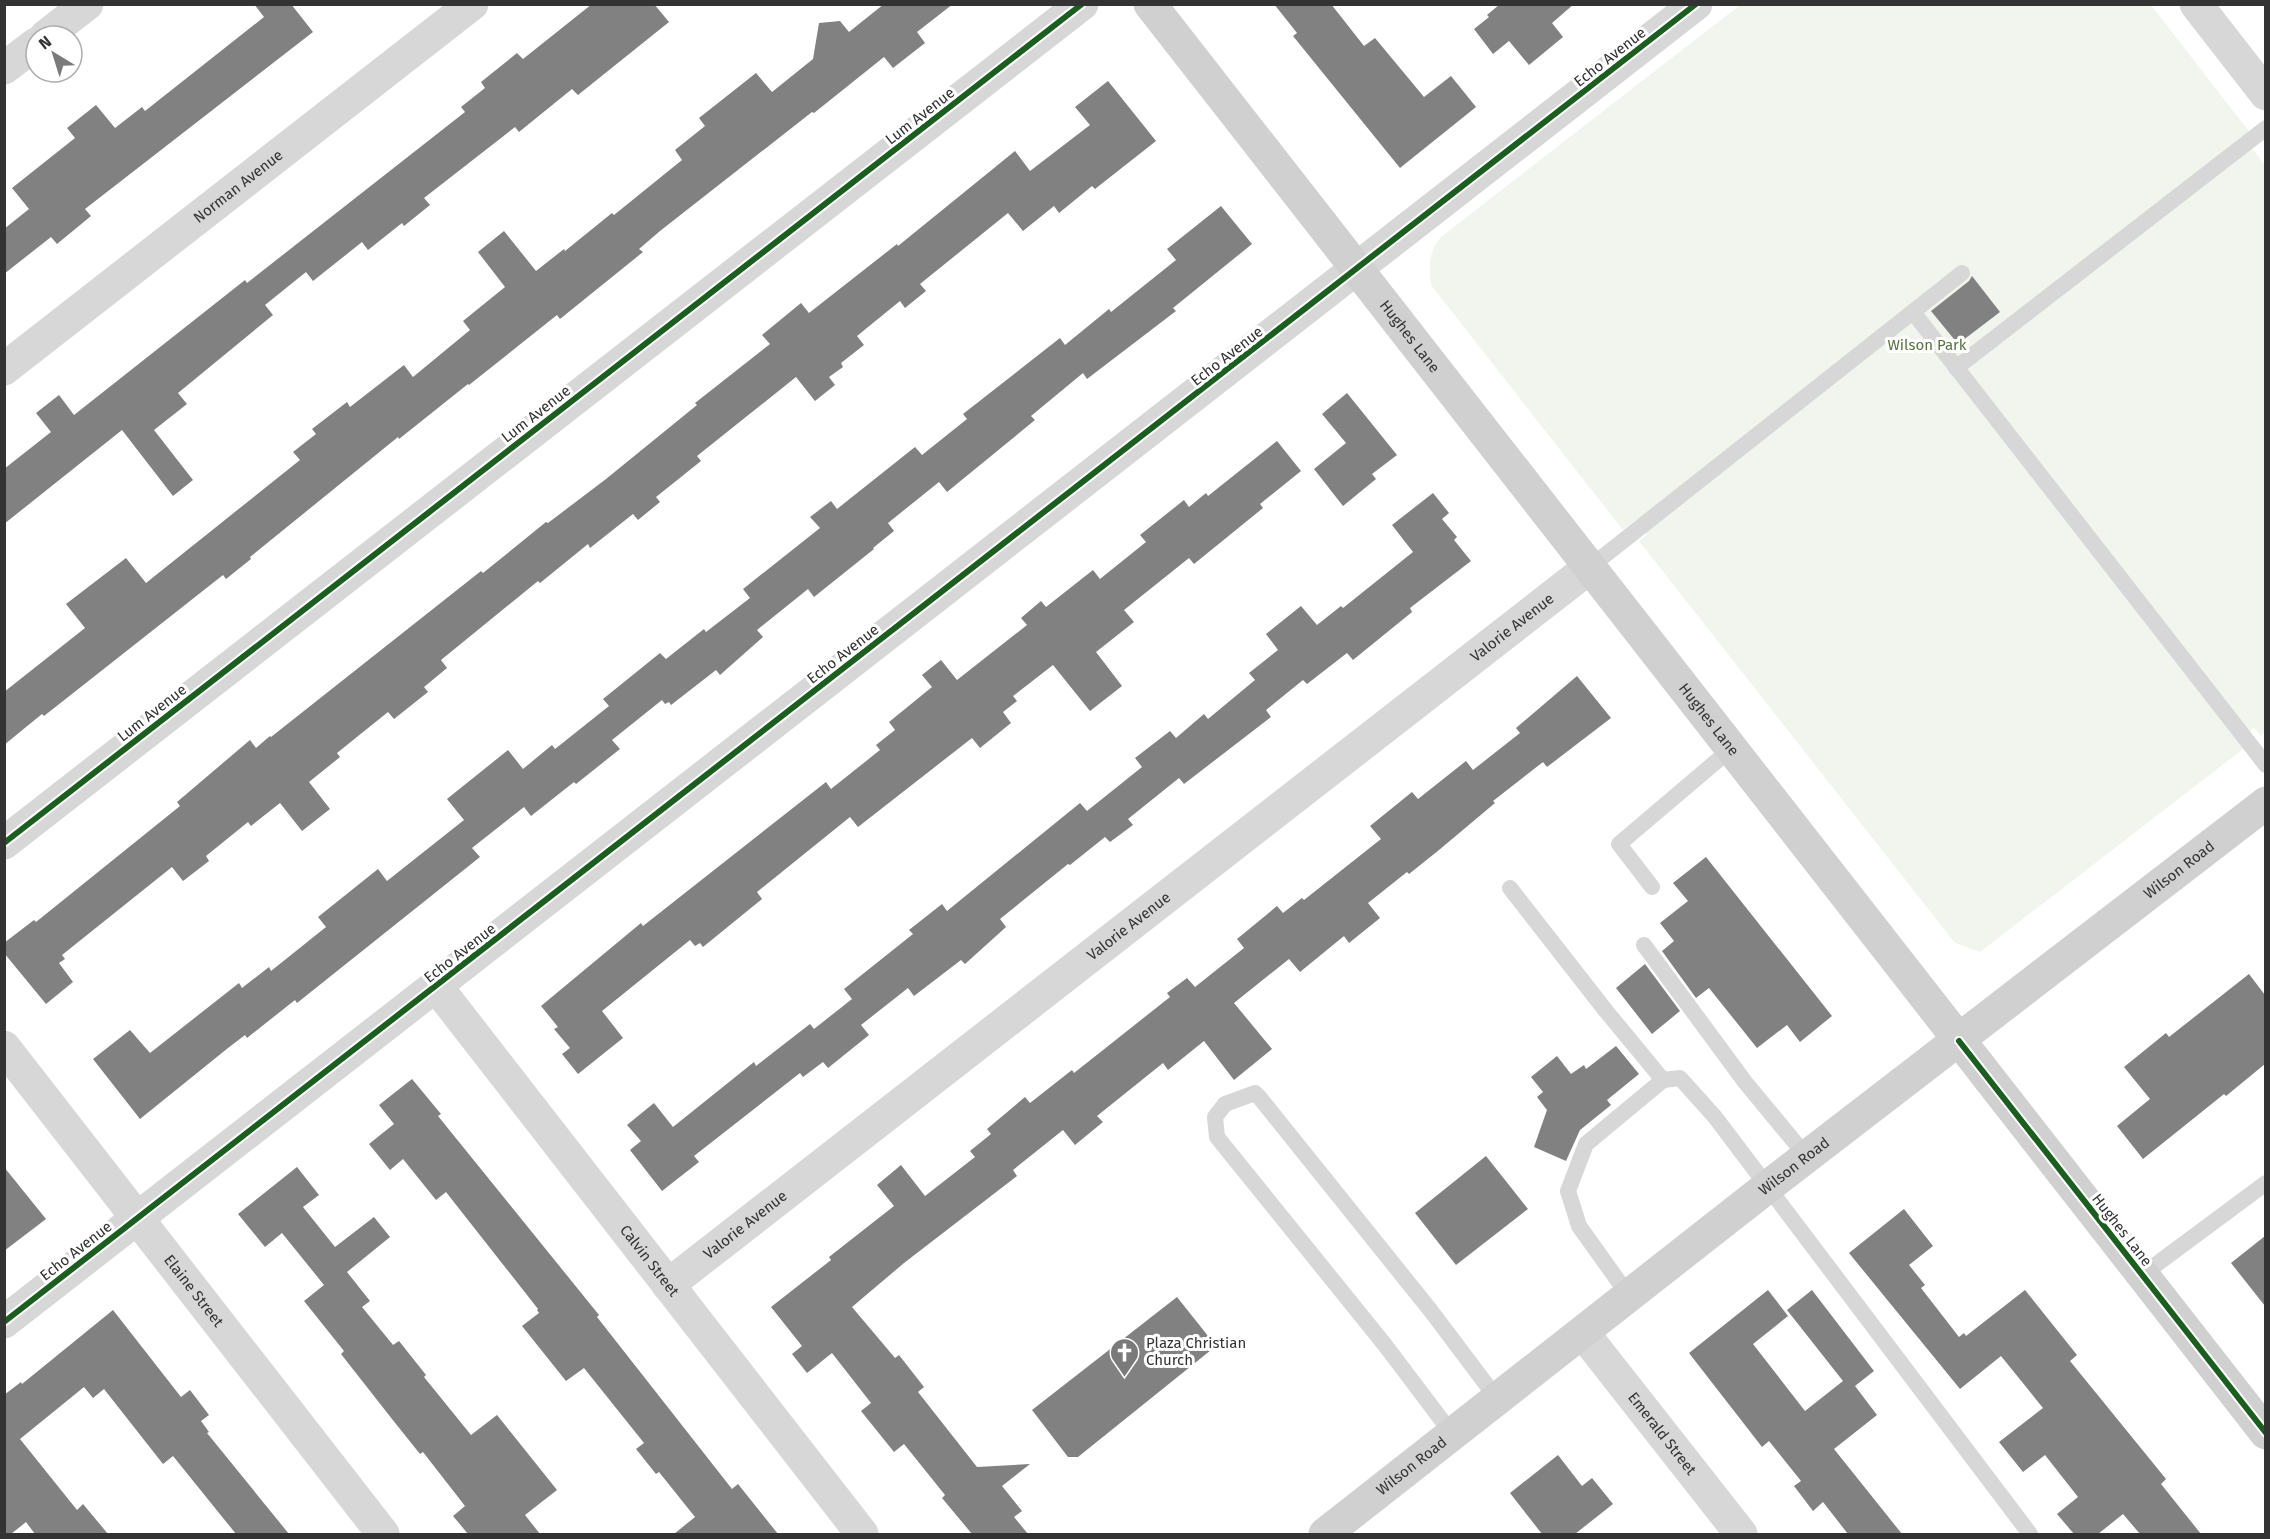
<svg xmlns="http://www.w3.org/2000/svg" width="2270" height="1539" font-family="'Fira Sans',sans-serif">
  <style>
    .green { fill: #f1f5ed }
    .building { fill: #818181 }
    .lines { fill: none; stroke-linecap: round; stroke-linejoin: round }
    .lane { stroke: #d7d7d7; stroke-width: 16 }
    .street { stroke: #d7d7d7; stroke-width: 33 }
    .secondary { stroke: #d0d0d0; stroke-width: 33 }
    .cycleway-casing { stroke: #fff; stroke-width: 10 }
    .cycleway { stroke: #1b5e20; stroke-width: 6 }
    .labels { text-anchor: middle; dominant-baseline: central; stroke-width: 6; stroke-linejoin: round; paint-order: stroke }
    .street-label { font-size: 15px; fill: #333; stroke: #fff }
    .park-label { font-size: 15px; fill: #56703f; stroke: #fff }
    .poi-label { font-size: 15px; fill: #333; stroke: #fff; text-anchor: start }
  </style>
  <rect width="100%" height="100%" fill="#fff"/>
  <!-- green -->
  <path class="green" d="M 1740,5 L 2151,5 L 2251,134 L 2245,139 L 2265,165 L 2265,732 L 2261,736 L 2254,728 L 2241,738 L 2247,746 L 1980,952 L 1955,943 L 1639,541 L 1647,535 L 1636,520 L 1623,530 L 1431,285 C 1429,266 1428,252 1441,237 Z"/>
  <!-- building -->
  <g class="building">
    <path d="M 254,4 L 291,4 L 313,32 L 85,209 L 91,216 L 57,244 L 51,237 L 4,274 L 4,229 L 29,209 L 12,188 L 75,138 L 67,128 L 96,105 L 115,128 L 142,107 L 145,111 L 264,17 Z"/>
    <path d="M 592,4 L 654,4 L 669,22 L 578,95 L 572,89 L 519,132 L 515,127 L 424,198 L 430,205 L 404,226 L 402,223 L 368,250 L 362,242 L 313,281 L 306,272 L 265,305 L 273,315 L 178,393 L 187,404 L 154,430 L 193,480 L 173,496 L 122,430 L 4,524 L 4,469 L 51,432 L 36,413 L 59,395 L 74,415 L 245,280 L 247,283 L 465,112 L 461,107 L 485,88 L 481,82 L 517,53 L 523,59 Z"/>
    <path d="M 884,4 L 953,4 L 917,32 L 925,43 L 893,68 L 884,57 L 814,113 L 812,112 L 660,231 L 639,249 L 643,252 L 560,319 L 557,315 L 469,385 L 468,384 L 399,439 L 398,437 L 250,557 L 251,559 L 226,579 L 223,575 L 44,716 L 42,714 L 4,745 L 4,692 L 85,628 L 66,604 L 126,558 L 146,583 L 300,460 L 293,452 L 316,434 L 312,429 L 347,402 L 350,407 L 404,365 L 413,377 L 470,330 L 463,321 L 505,287 L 478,252 L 504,231 L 536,271 L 564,249 L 565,251 L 612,213 L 614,215 L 682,160 L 675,150 L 705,126 L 699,118 L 756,73 L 772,92 L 813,59 L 819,23 L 840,21 L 849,32 Z"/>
    <path d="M 1274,4 L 1331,4 L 1364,46 L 1375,38 L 1424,97 L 1451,76 L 1476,107 L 1400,168 L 1293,36 L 1297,33 Z"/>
    <path d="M 1500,4 L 1574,4 L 1552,23 L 1563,37 L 1529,65 L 1509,41 L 1493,54 L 1474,29 L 1489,17 L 1487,15 Z"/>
    <path d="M 1108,81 L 1156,141 L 1095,189 L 1092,186 L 1059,213 L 1054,206 L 1023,231 L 1008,213 L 920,284 L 926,291 L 905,308 L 900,301 L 857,336 L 864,345 L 841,363 L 843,367 L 829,377 L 835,385 L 815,401 L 796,377 L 697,456 L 701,461 L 656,497 L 660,502 L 638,520 L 633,514 L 590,548 L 588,544 L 540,583 L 538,581 L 441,660 L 447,668 L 424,687 L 428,692 L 394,719 L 388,712 L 337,753 L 340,757 L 309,782 L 330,809 L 302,831 L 280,803 L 251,826 L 248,822 L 206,856 L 209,861 L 183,881 L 172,867 L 62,955 L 65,959 L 59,963 L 73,982 L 46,1004 L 4,953 L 4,943 L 34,920 L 36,922 L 180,806 L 177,802 L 250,740 L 256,748 L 270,736 L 271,737 L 481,571 L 483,573 L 546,522 L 548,523 L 606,479 L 697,405 L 695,403 L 770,344 L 762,335 L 801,303 L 809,313 L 897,244 L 898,246 L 1015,151 L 1030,171 L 1090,125 L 1075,107 Z"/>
    <path d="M 1221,206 L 1252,244 L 1173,308 L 1176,311 L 1087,379 L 1083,373 L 1031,416 L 1035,420 L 947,492 L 939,482 L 888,523 L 894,531 L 873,548 L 874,549 L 814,597 L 808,589 L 757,630 L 763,637 L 720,675 L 716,670 L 671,705 L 669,702 L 665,704 L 662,700 L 612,740 L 620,749 L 576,784 L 574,782 L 531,816 L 524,807 L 472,848 L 480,857 L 297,1003 L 295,1000 L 247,1038 L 245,1035 L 228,1048 L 140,1119 L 93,1059 L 130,1030 L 150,1053 L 239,983 L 242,988 L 269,967 L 271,971 L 326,927 L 318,917 L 378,869 L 387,881 L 464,820 L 447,799 L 508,750 L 523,769 L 552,745 L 555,749 L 609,706 L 603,699 L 660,653 L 666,659 L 704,629 L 706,632 L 750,598 L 743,589 L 820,528 L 810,517 L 831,501 L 837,509 L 915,447 L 922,455 L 967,419 L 963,414 L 1060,338 L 1065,345 L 1109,309 L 1111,312 L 1176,260 L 1167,249 Z"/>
    <path d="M 1972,276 L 2000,312 L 1958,344 L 1931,311 L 1969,281 Z"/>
    <path d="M 1347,393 L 1397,455 L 1372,474 L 1376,479 L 1343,506 L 1314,469 L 1346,443 L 1322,414 Z"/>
    <path d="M 1277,441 L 1301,471 L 1260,504 L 1263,508 L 1194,564 L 1189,558 L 1124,610 L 1134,622 L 1096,652 L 1122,686 L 1090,711 L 1053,665 L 1013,696 L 1017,701 L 1003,712 L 1011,723 L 980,748 L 972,738 L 858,827 L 850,817 L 757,892 L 762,899 L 703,947 L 700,943 L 695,946 L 690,940 L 602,1011 L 623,1038 L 578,1074 L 562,1054 L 570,1048 L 554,1029 L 558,1027 L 541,1006 L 641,923 L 643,926 L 826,782 L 831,789 L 880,750 L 876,745 L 895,730 L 889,722 L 932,687 L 922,675 L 941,660 L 957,680 L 1027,625 L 1021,618 L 1041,601 L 1046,607 L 1093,570 L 1100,579 L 1146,542 L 1140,535 L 1184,500 L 1189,507 L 1206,493 L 1208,496 Z"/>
    <path d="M 1433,493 L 1449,513 L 1442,519 L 1457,537 L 1454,540 L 1471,561 L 1410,608 L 1412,612 L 1353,660 L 1347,653 L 1307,684 L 1303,680 L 1266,710 L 1271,717 L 1184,784 L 1179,778 L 1128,819 L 1133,825 L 1110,842 L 1105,837 L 1070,865 L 1068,864 L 1000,919 L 1006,927 L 965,964 L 961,960 L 914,996 L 908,988 L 861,1025 L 869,1035 L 828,1068 L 823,1062 L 803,1077 L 800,1073 L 694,1156 L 699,1162 L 662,1191 L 630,1150 L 641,1141 L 627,1125 L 654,1103 L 673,1127 L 754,1062 L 756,1066 L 810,1024 L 814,1029 L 852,999 L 844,989 L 913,934 L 909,930 L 942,904 L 947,911 L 1080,803 L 1087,811 L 1142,767 L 1135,758 L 1170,731 L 1176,738 L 1204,714 L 1208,719 L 1255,680 L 1249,673 L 1278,650 L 1266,634 L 1301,606 L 1317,625 L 1341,606 L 1343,608 L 1413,552 L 1392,525 Z"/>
    <path d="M 1577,676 L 1611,718 L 1547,767 L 1543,762 L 1493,801 L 1495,803 L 1439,850 L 1409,874 L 1407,872 L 1368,903 L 1380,918 L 1349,943 L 1344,936 L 1300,972 L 1289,959 L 1234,1003 L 1272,1049 L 1234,1080 L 1204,1041 L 1168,1070 L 1163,1063 L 1097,1116 L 1103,1122 L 1075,1145 L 1063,1130 L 1013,1170 L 1017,1176 L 904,1263 L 852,1307 L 895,1358 L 899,1355 L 924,1387 L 918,1392 L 977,1467 L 1030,1464 L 1002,1486 L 1022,1511 L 1014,1517 L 1028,1534 L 972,1534 L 942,1498 L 945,1495 L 904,1444 L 894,1452 L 861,1411 L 871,1403 L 832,1353 L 807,1373 L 792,1354 L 802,1346 L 771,1307 L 831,1260 L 829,1257 L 894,1206 L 877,1185 L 901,1165 L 925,1196 L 975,1157 L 970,1151 L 991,1134 L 987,1129 L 1025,1097 L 1030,1103 L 1072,1070 L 1074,1073 L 1170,997 L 1167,993 L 1187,978 L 1195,987 L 1244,948 L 1237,939 L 1277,906 L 1283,913 L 1302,898 L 1304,900 L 1381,839 L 1370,826 L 1412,792 L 1418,799 L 1466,761 L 1473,770 L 1520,733 L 1516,728 Z"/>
    <path d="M 1706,857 L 1832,1016 L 1800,1042 L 1787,1025 L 1757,1048 L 1709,988 L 1696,998 L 1662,951 L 1674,941 L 1660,923 L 1688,901 L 1673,883 Z"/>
    <path d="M 1645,964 L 1680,1011 L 1652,1034 L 1616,988 Z"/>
    <path d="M 2249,974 L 2265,995 L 2265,1064 L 2226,1096 L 2224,1094 L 2143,1159 L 2117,1126 L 2150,1099 L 2124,1067 L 2166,1033 L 2169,1037 Z"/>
    <path d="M 1616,1046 L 1639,1074 L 1607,1100 L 1611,1105 L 1580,1130 L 1566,1161 L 1534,1147 L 1547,1110 L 1537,1097 L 1543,1092 L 1531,1077 L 1557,1056 L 1571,1074 L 1584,1065 L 1586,1069 Z"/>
    <path d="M 412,1079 L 441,1114 L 438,1116 L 599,1315 L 597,1317 L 732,1489 L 738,1484 L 778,1534 L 674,1534 L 695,1517 L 659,1472 L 656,1474 L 636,1449 L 644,1443 L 584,1368 L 566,1381 L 522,1326 L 539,1313 L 537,1310 L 538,1309 L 446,1192 L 436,1200 L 403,1159 L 390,1170 L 369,1144 L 394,1124 L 379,1105 Z"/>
    <path d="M 1486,1156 L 1528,1209 L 1456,1265 L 1415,1213 Z"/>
    <path d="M 4,1167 L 46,1219 L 4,1251 Z"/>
    <path d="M 297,1167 L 319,1195 L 303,1207 L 335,1247 L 374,1217 L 390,1237 L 347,1272 L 370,1301 L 362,1307 L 393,1345 L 399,1341 L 426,1375 L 424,1377 L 471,1435 L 497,1415 L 557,1490 L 525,1515 L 540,1534 L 468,1534 L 453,1516 L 465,1506 L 423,1452 L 420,1454 L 392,1419 L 341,1354 L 344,1351 L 304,1301 L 324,1285 L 282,1233 L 265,1247 L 238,1214 Z"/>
    <path d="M 1904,1209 L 1933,1246 L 1909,1265 L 1925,1285 L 1921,1288 L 1959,1337 L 1964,1333 L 1966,1336 L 2025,1290 L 2077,1355 L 2070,1361 L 2166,1479 L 2161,1484 L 2201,1534 L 2140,1534 L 2123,1514 L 2098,1534 L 2074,1534 L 2057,1514 L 2078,1497 L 2045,1455 L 2023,1472 L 1999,1442 L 2043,1408 L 2001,1356 L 1960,1389 L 1849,1253 Z"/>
    <path d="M 2265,1236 L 2265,1306 L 2231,1263 Z"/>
    <path d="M 1768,1290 L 1788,1316 L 1753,1344 L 1805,1411 L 1843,1381 L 1787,1310 L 1812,1290 L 1874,1371 L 1855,1386 L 1877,1415 L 1834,1449 L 1902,1534 L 1848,1534 L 1823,1502 L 1813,1511 L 1794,1486 L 1801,1481 L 1769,1441 L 1762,1447 L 1689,1353 Z"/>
    <path d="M 1177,1297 L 1216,1346 L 1078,1457 L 1068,1457 L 1032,1410 Z"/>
    <path d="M 113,1310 L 181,1397 L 190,1390 L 209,1415 L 201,1421 L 209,1432 L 207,1433 L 289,1534 L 236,1534 L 173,1456 L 163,1464 L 104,1389 L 93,1398 L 84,1387 L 20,1439 L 77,1510 L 83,1504 L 108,1534 L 35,1534 L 26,1522 L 11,1534 L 4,1534 L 4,1395 L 21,1382 L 22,1384 Z"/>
    <path d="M 1558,1455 L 1582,1486 L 1592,1478 L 1613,1504 L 1575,1534 L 1542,1534 L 1510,1493 Z"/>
  </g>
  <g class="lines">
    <!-- lane -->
    <g class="lane">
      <path d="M 1913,312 L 2266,765"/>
      <path d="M 1956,368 L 2266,128"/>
      <path d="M 1590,567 L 1962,273"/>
      <path d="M 1652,887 L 1619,844 L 1731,749"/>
      <path d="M 1510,888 L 1606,1011 L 1663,1080 L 1680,1078 L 1715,1117 L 2030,1534"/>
      <path d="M 1644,945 L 1745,1082 L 1807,1157"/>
      <path d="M 2142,1275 L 2266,1183"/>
      <path d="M 1629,1296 L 1579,1226 L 1568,1191 L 1586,1144 L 1663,1080"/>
      <path d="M 1453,1435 L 1385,1345 L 1217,1137 L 1215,1117 L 1225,1104 L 1255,1093 L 1260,1098 L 1431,1311 L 1498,1400"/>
    </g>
    <!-- street -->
    <g class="street">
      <path d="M 2196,4 L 2266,94"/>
      <path d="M 46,36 L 87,4"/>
      <path d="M 4,68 L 36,44"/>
      <path id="s1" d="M 4,369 L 472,4"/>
      <path d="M 4,843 L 1082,4"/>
      <path id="s2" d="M 436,986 L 862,1534"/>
      <path id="s3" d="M 4,1047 L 383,1534"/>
      <path id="s4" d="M 668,1285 L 1590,567"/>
      <path d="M 4,1322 L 1696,4"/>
      <path id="s5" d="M 1583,1333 L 1741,1534"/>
    </g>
    <!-- secondary -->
    <g class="secondary">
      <path id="s6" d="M 1150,4 L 2266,1433"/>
      <path id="s7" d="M 1325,1534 L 1766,1188 L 2266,803"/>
    </g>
    <defs>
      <g id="cycleway">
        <path d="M 4,843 L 1082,4"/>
        <path d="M 1959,1041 L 2266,1433"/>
        <path d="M 4,1322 L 1696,4"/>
      </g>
    </defs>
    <!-- cycleway casing -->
    <use href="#cycleway" class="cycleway-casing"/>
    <!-- cycleway -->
    <use href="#cycleway" class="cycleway"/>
  </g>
  <!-- icons -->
  <defs>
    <symbol id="church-pin" viewBox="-11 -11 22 30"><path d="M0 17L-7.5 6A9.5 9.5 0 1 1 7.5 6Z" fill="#7a7a7a" stroke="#fff"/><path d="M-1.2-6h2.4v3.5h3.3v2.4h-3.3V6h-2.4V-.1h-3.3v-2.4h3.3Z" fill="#fff"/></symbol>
  </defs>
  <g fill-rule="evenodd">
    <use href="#church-pin" x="1108" y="1336" width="33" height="45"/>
  </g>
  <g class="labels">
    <!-- street labels -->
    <g class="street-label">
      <text transform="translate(1610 57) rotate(-38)">Echo Avenue</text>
      <text transform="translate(920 116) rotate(-38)">Lum Avenue</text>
      <text stroke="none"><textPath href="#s1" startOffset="297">Norman Avenue</textPath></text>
      <text stroke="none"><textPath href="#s6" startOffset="422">Hughes Lane</textPath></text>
      <text transform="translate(1227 356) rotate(-38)">Echo Avenue</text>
      <text transform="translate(536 414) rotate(-38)">Lum Avenue</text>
      <text stroke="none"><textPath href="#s4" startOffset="1070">Valorie Avenue</textPath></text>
      <text transform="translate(843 654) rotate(-38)">Echo Avenue</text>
      <text transform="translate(152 713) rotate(-38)">Lum Avenue</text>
      <text stroke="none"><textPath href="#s6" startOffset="908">Hughes Lane</textPath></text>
      <text stroke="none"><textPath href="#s7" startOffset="1082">Wilson Road</textPath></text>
      <text stroke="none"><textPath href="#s4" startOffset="584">Valorie Avenue</textPath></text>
      <text transform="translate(460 953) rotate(-38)">Echo Avenue</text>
      <text stroke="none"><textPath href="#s7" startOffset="596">Wilson Road</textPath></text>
      <text stroke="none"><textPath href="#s4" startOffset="98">Valorie Avenue</textPath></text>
      <text transform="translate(2122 1230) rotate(52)">Hughes Lane</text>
      <text transform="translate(76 1251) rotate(-38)">Echo Avenue</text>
      <text stroke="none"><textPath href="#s2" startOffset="348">Calvin Street</textPath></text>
      <text stroke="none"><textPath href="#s3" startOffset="309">Elaine Street</textPath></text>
      <text stroke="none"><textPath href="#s5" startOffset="128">Emerald Street</textPath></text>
      <text stroke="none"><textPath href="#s7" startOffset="110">Wilson Road</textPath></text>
    </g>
    <!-- park labels -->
    <g class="park-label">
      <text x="1927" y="345">Wilson Park</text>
    </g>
    <!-- poi labels -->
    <g class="poi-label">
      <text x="1146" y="1343">Plaza Christian<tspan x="1146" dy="17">Church</tspan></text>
    </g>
  </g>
  <!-- border -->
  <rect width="2270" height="1539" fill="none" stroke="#333333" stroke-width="12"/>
  <!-- north arrow -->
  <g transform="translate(54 54) rotate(322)"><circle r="28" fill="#ffffff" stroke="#adadad" stroke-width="1.5"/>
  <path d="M0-4.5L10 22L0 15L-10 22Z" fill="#7a7a7a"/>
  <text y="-9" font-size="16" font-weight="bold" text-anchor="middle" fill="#333333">N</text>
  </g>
</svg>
